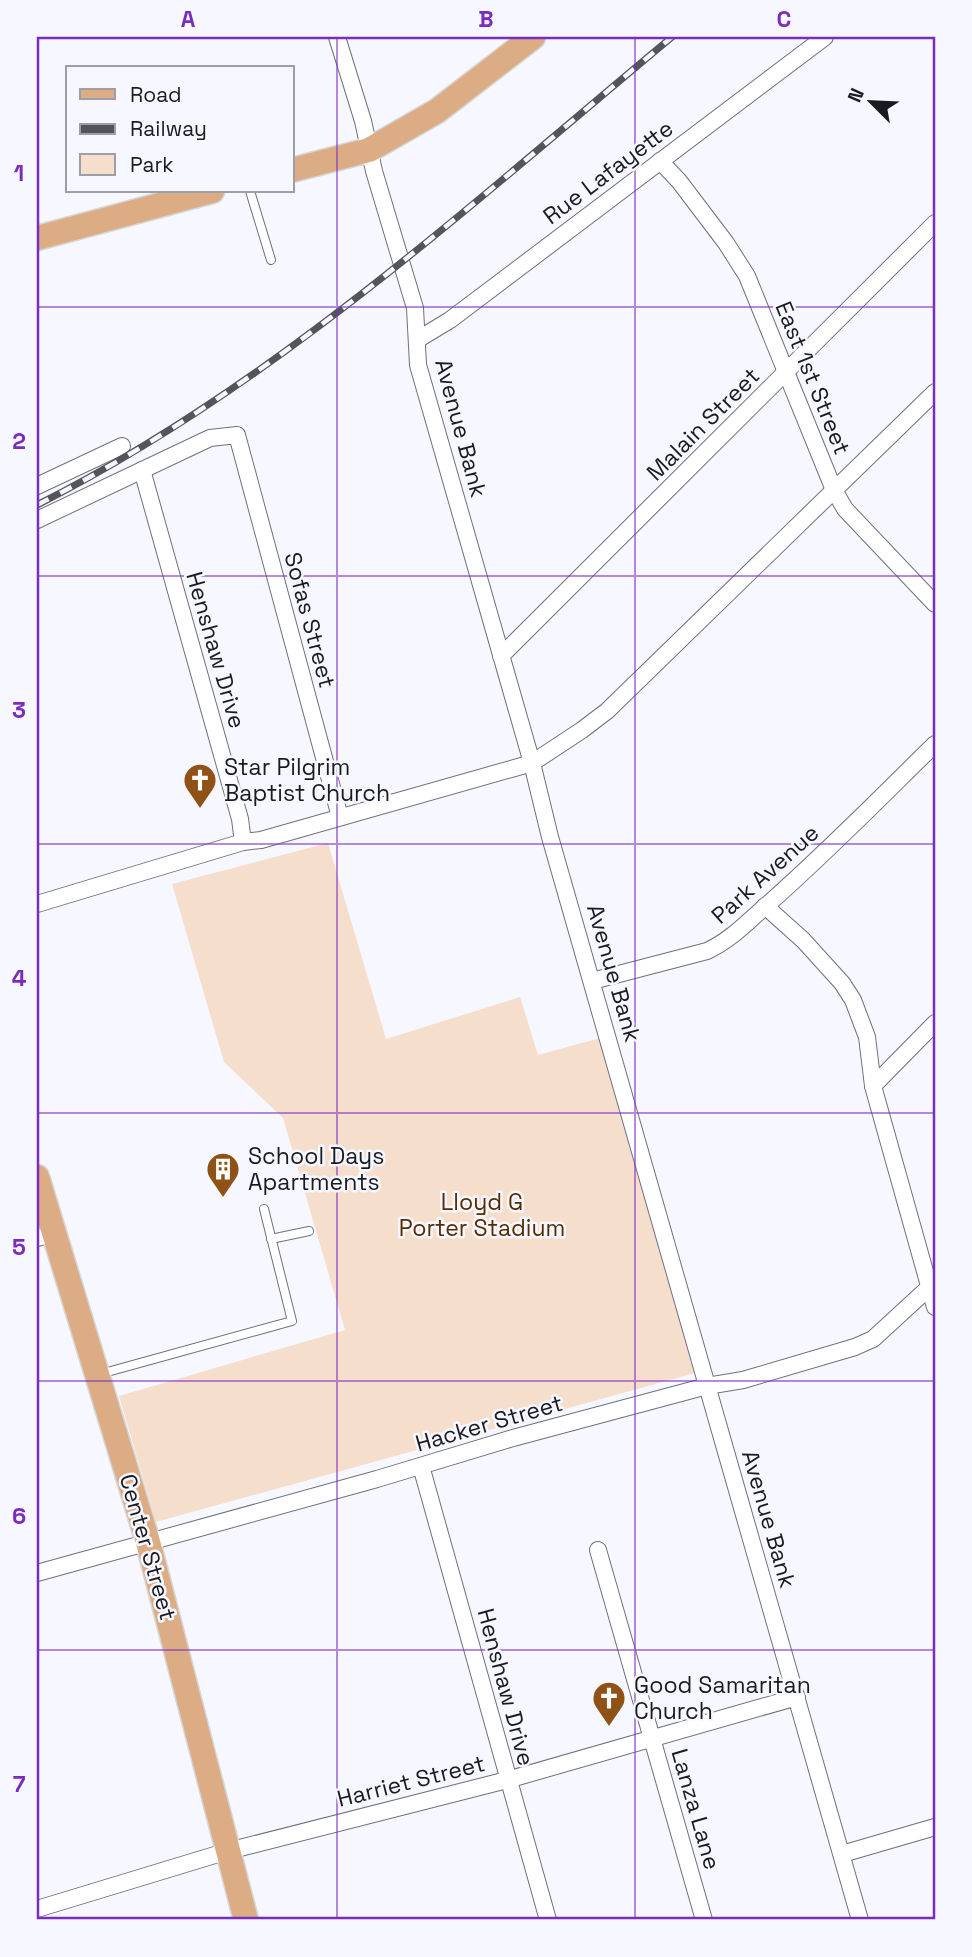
<svg xmlns="http://www.w3.org/2000/svg" width="972" height="1957" font-family="'Space Grotesk',sans-serif">
  <style>
    .green { fill: #f6decc }
    .lines { fill: none; stroke-linecap: round; stroke-linejoin: round }
    .lane-casing { stroke: #6e7080; stroke-width: 10 }
    .street-casing { stroke: #6e7080; stroke-width: 18 }
    .primary-casing { stroke: #d6d6d7; stroke-width: 27 }
    .lane { stroke: #fff; stroke-width: 8 }
    .street { stroke: #fff; stroke-width: 16 }
    .primary { stroke: #dcad85; stroke-width: 24 }
    .rail-casing { stroke: #54555c; stroke-width: 7 }
    .rail { stroke: #f6f7ff; stroke-width: 4.5; stroke-dasharray: 13; stroke-linecap: butt }
    .grid { fill: none; stroke: #7b2cbf; stroke-width: 2; stroke-opacity: 0.55 }
    .labels { text-anchor: middle; dominant-baseline: central; stroke-width: 5; stroke-linejoin: round; paint-order: stroke }
    .street-label { font-size: 23px; fill: #1a1b21; stroke: #f6f7ff }
    .poi-label { font-size: 23px; fill: #1a1b21; stroke: #f6f7ff; text-anchor: start }
    .park-label { font-size: 23px; fill: #572c01; stroke: #f6f7ff }
    .neatline { fill: none; stroke: #7b2cbf; stroke-width: 2.5 }
    .grid-label { font-size: 23px; text-anchor: middle; font-weight: bold; fill: #7b2cbf }
  </style>
  <rect width="100%" height="100%" fill="#f6f7ff"/>
  <!-- green -->
  <path class="green" d="M 328,843 L 386,1039 L 520,997 L 538,1055 L 604,1037 L 695,1373 L 156,1522 L 119,1396 L 345,1330 L 283,1118 L 224,1062 L 172,884 Z"/>
  <g class="lines">
    <defs>
      <g id="lane">
        <path d="M 250,191 L 271,260"/>
        <path d="M 271,1239 L 309,1231"/>
        <path d="M 100,1374 L 292,1321 L 264,1209"/>
      </g>
      <g id="street">
        <path d="M 337,37 L 363,121 L 374,171 L 415,308 L 418,365 L 532,763 L 550,837 L 860,1920"/>
        <path d="M 660,161 L 679,181 L 726,243 L 747,276 L 834,490 L 845,509 L 935,604"/>
        <path d="M 417,340 L 450,320 L 825,37"/>
        <path d="M 142,470 L 240,819 L 243,842"/>
        <path d="M 37,486 L 122,446"/>
        <path d="M 37,520 L 210,438 L 237,435 L 340,817"/>
        <path d="M 501,656 L 935,223"/>
        <path d="M 37,904 L 243,842 L 261,840 L 532,763 L 582,730 L 607,711 L 935,392"/>
        <path d="M 765,906 L 803,940 L 842,983 L 853,1000 L 867,1037 L 873,1086 L 935,1307"/>
        <path d="M 592,981 L 707,951 C 731,940 747,922 767,905 C 825,854 880,798 935,744"/>
        <path d="M 873,1086 L 935,1023"/>
        <path d="M 37,1238 L 55,1233"/>
        <path d="M 421,1466 L 548,1920"/>
        <path d="M 598,1550 L 704,1920"/>
        <path d="M 37,1573 L 377,1479 L 513,1438 L 707,1386 L 743,1380 L 855,1347 L 873,1339 L 935,1282"/>
        <path d="M 842,1854 L 935,1827"/>
        <path d="M 37,1909 L 228,1851 L 507,1780 L 797,1697"/>
      </g>
      <g id="primary">
        <path d="M 292,170 L 369,150 L 437,111 L 533,37"/>
        <path d="M 37,238 L 212,191"/>
        <path d="M 37,1177 L 148,1542 L 246,1920"/>
      </g>
    </defs>
    <!-- lane casing -->
    <use href="#lane" class="lane-casing"/>
    <!-- street casing -->
    <use href="#street" class="street-casing"/>
    <!-- primary casing -->
    <use href="#primary" class="primary-casing"/>
    <!-- lane -->
    <use href="#lane" class="lane"/>
    <!-- street -->
    <use href="#street" class="street"/>
    <!-- primary -->
    <use href="#primary" class="primary"/>
    <defs>
      <path id="rail" d="M 37,505 C 273,386 470,205 672,37"/>
    </defs>
    <!-- rail casing -->
    <use href="#rail" class="rail-casing"/>
    <!-- rail -->
    <use href="#rail" class="rail"/>
  </g>
  <!-- grid -->
  <path class="grid" d="M 337,37 L 337,1920M 635,37 L 635,1920M 37,307 L 935,307M 37,576 L 935,576M 37,844 L 935,844M 37,1113 L 935,1113M 37,1381 L 935,1381M 37,1650 L 935,1650"/>
  <!-- icons -->
  <defs>
    <symbol id="church-pin" viewBox="-11 -11 22 30"><path d="M0 17L-7.5 6A9.5 9.5 0 1 1 7.5 6Z" fill="#8f5116" stroke="#f6f7ff"/><path d="M-1.2-6h2.4v3.5h3.3v2.4h-3.3V6h-2.4V-.1h-3.3v-2.4h3.3Z" fill="#fff"/></symbol>
    <symbol id="building-pin" viewBox="-11 -11 22 30"><path d="M0 17L-7.5 6A9.5 9.5 0 1 1 7.5 6Z" fill="#8f5116" stroke="#f6f7ff"/><path d="M-4-6H4V6H1V3H-1V6H-4ZM-2.5-4.3h1.7v1.8h-1.7ZM.8-4.3h1.7v1.8H.8ZM-2.5-1h1.7V.8h-1.7ZM.8-1h1.7V.8H.8Z" fill="#fff"/></symbol>
  </defs>
  <g fill-rule="evenodd">
    <use href="#church-pin" x="181" y="761" width="38" height="52"/>
    <use href="#building-pin" x="204" y="1150" width="38" height="52"/>
    <use href="#church-pin" x="590" y="1679" width="38" height="52"/>
  </g>
  <g class="labels">
    <!-- street labels -->
    <g class="street-label">
      <text transform="translate(608 172) rotate(-37)">Rue Lafayette</text>
      <text transform="translate(813 378) rotate(68)">East 1st Street</text>
      <text transform="translate(703 424) rotate(-45)">Malain Street</text>
      <text transform="translate(461 428) rotate(75)">Avenue Bank</text>
      <text transform="translate(310 620) rotate(75)">Sofas Street</text>
      <text transform="translate(216 650) rotate(74)">Henshaw Drive</text>
      <text transform="translate(765 874) rotate(-42)">Park Avenue</text>
      <text transform="translate(614 973) rotate(74)">Avenue Bank</text>
      <text transform="translate(489 1423) rotate(-16)">Hacker Street</text>
      <text transform="translate(769 1519) rotate(74)">Avenue Bank</text>
      <text transform="translate(148 1547) rotate(74)">Center Street</text>
      <text transform="translate(506 1687) rotate(75)">Henshaw Drive</text>
      <text transform="translate(411 1781) rotate(-14)">Harriet Street</text>
      <text transform="translate(696 1809) rotate(74)">Lanza Lane</text>
    </g>
    <!-- poi labels -->
    <g class="poi-label">
      <text x="224" y="767">Star Pilgrim<tspan x="224" dy="26">Baptist Church</tspan></text>
      <text x="248" y="1156">School Days<tspan x="248" dy="26">Apartments</tspan></text>
      <text x="634" y="1685">Good Samaritan<tspan x="634" dy="26">Church</tspan></text>
    </g>
    <!-- park labels -->
    <g class="park-label">
      <text x="482" y="1202">Lloyd G<tspan x="482" dy="26">Porter Stadium</tspan></text>
    </g>
  </g>
  <!-- border -->
  <rect width="972" height="1957" fill="none" stroke="#f6f7ff" stroke-width="77"/>
  <!-- legend -->
  <rect x="66" y="66" width="228" height="126" fill="#f6f7ff" stroke="#9e9fa6" stroke-width="2"/>
  <rect x="80" y="89" width="35" height="10" fill="#dcad85" stroke="#9e9fa6" stroke-width="2"/>
  <text x="130" y="102" font-size="21" fill="#1a1b21">Road</text>
  <rect x="80" y="124" width="35" height="10" fill="#54555c" stroke="#9e9fa6" stroke-width="2"/>
  <text x="130" y="136" font-size="21" fill="#1a1b21">Railway</text>
  <rect x="80" y="154" width="35" height="21" fill="#f6decc" stroke="#9e9fa6" stroke-width="2"/>
  <text x="130" y="172" font-size="21" fill="#1a1b21">Park</text>
  <!-- north arrow -->
  <g transform="translate(871 102) rotate(294)" stroke="#f6f7ff" stroke-width="5" paint-order="stroke">
  <path d="M0-5L12 26L0 18L-12 26Z" fill="#1a1b21"/>
  <text y="-10" font-size="19" font-weight="bold" text-anchor="middle" fill="#1a1b21">N</text>
  </g>
  <rect x="38" y="38" width="896" height="1880" class="neatline"/>
  <g class="grid-label">
    <text x="188" y="27">A</text>
    <text x="486" y="27">B</text>
    <text x="784" y="27">C</text>
    <text x="19" y="181">1</text>
    <text x="19" y="449">2</text>
    <text x="19" y="718">3</text>
    <text x="19" y="986">4</text>
    <text x="19" y="1255">5</text>
    <text x="19" y="1524">6</text>
    <text x="19" y="1792">7</text>
  </g>
</svg>
